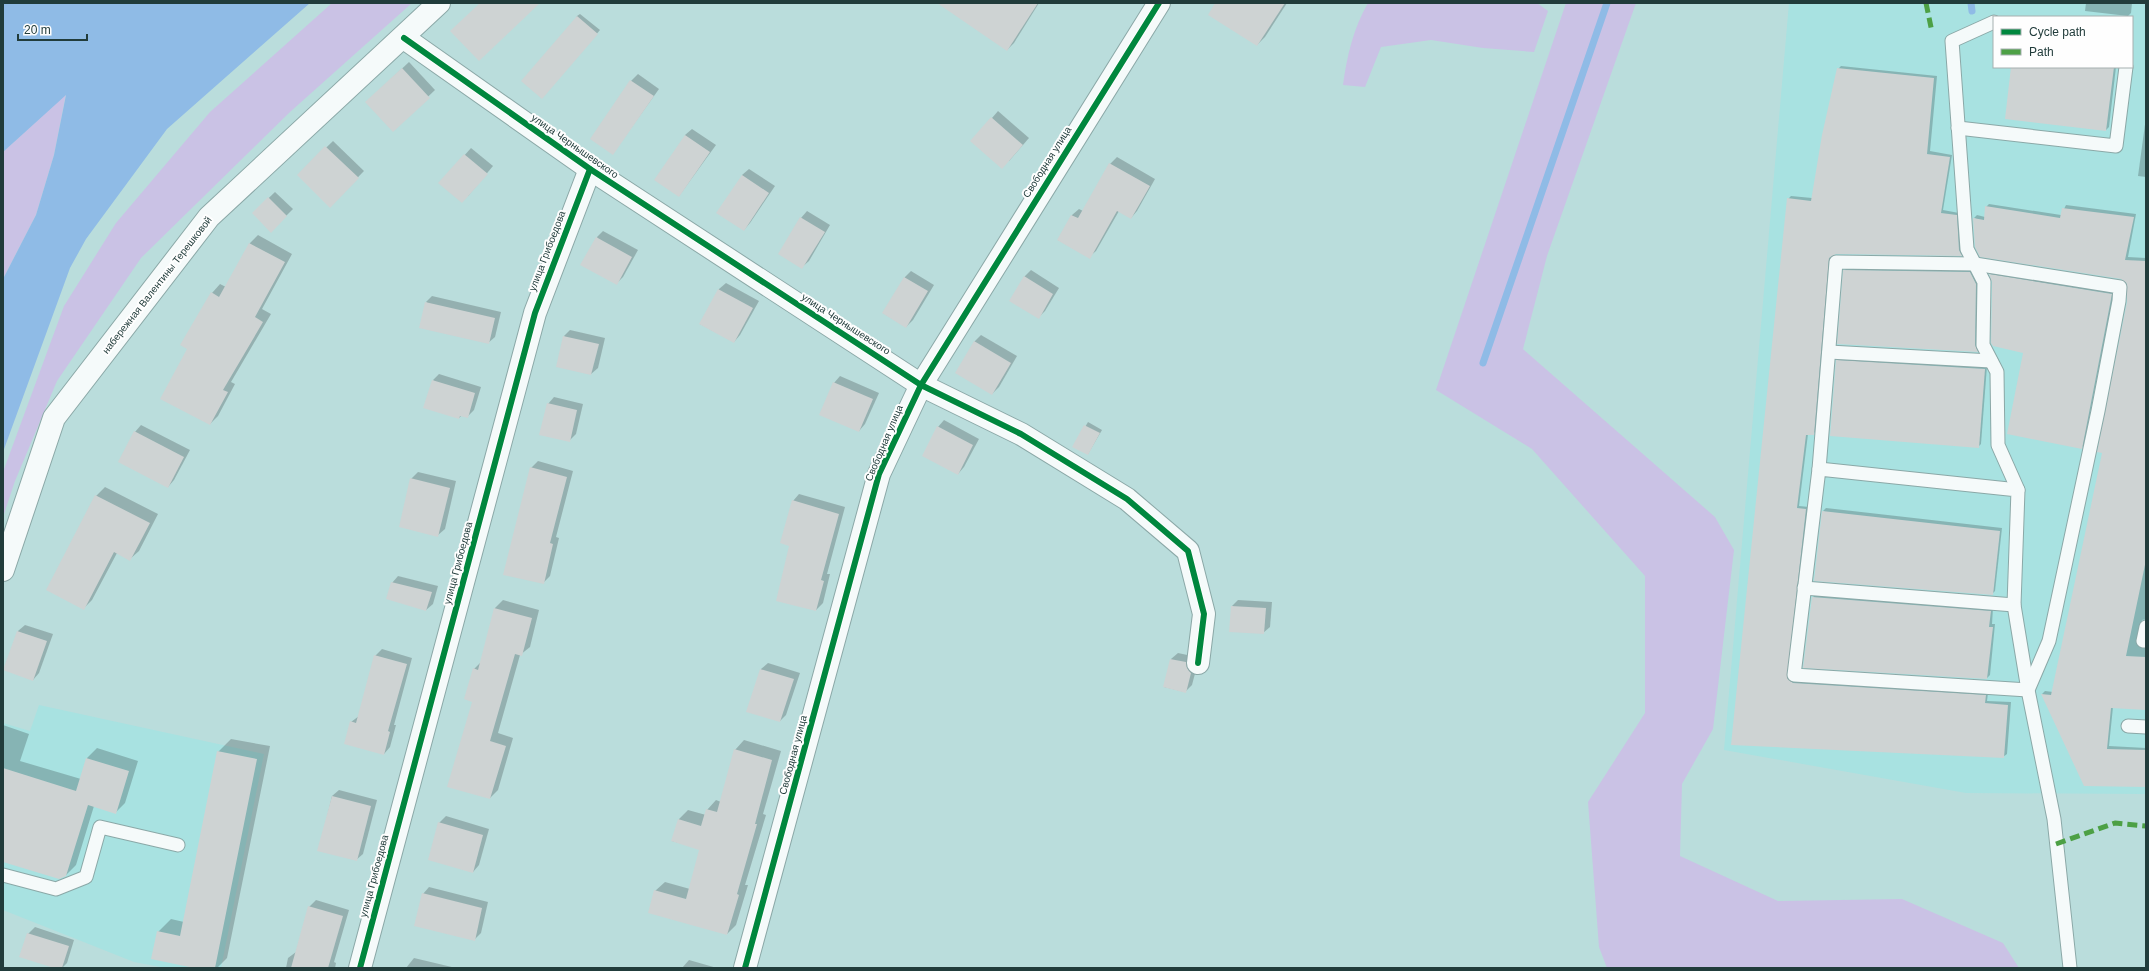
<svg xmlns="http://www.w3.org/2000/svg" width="2149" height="971" font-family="Arial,sans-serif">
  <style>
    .built { fill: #a8e2e1; fill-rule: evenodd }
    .green { fill: #cac2e5 }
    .water { fill: #8fbbe6 }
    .shadow { fill: #0003 }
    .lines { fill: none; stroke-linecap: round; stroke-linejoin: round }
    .stream { stroke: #8fbbe6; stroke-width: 7 }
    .building { fill: #ced3d3 }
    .lane-casing { stroke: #8ba8a7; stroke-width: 15 }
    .street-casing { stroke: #8ba8a7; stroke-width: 24 }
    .lane { stroke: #f5fafa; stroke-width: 13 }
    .street { stroke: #f5fafa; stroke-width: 22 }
    .quiet { stroke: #4da045; stroke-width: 5; stroke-dasharray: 10 5; stroke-linecap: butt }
    .cycleway-casing { stroke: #fefefe; stroke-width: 8 }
    .cycleway { stroke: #00873e; stroke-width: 6 }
    .labels { text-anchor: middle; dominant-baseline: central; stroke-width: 4; stroke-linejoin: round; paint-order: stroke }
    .street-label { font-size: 10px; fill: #213c3b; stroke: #fefefe }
  </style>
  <rect width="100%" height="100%" fill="#badddc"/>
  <!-- built -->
  <g class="built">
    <path d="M 1789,3 L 2146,3 L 2146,794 L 1966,793 L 1724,750 ZM 1994,17 L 2132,17 L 2132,67 L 1994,67 Z"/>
    <path d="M 39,705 L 264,754 L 221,968 L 166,968 L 134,962 L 3,910 L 3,723 L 30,731 Z"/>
  </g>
  <!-- green -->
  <g class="green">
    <path d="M 332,3 L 412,3 L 290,112 L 141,258 L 57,381 L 15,481 L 3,517 L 3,472 L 64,306 L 116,223 L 210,112 Z"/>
    <path d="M 1368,3 L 1537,3 L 1548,11 L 1534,52 L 1483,48 L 1431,40 L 1381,47 L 1365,87 L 1343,85 C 1347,56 1353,29 1368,3 Z"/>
    <path d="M 1566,3 L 1636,3 L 1547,256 L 1523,349 L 1715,517 L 1734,550 L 1713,729 L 1682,784 L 1680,856 L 1778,901 L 1902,899 L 2003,943 L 2019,968 L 1607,968 L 1599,947 L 1588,802 L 1645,713 L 1645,576 L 1532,449 L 1436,390 Z"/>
    <path d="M 66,94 L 54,155 L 36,215 L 3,279 L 3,152 Z"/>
  </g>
  <!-- water -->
  <path class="water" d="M 3,3 L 310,3 L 167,129 L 86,239 L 70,268 L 3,452 L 3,279 L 36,215 L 54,155 L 66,95 L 3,152 Z"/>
  <!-- shadow -->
  <g class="shadow">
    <path d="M 939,3 L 1039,3 L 1014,43 L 1007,50 Z"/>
    <path d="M 1216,3 L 1287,3 L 1265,37 L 1257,45 Z"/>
    <path d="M 2086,3 L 2132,3 L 2131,13 L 2128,16 L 2085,11 Z"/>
    <path d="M 580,14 L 600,30 L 545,94 L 577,16 Z"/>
    <path d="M 409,62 L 435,90 L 393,130 L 373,96 Z"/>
    <path d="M 1841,66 L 1937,76 L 1930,151 L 1952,155 L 1943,210 L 1959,213 L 1964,252 L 1961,255 L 1836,253 L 1832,255 L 1816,431 L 1813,434 L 1808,434 L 1799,506 L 1809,507 L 1789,671 L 1988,693 L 1987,701 L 2011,702 L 2007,754 L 2003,757 L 1732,744 L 1788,199 L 1791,196 L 1812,198 L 1838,69 Z"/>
    <path d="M 2012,67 L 2116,67 L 2109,127 L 2106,130 Z"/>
    <path d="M 638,74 L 659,89 L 613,153 L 631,81 Z"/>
    <path d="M 998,111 L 1029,138 L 1009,161 L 992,118 Z"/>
    <path d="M 2146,117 L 2146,177 L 2138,176 Z"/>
    <path d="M 692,129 L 716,145 L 679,196 L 685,135 Z"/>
    <path d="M 333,141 L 364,171 L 330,206 L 298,175 Z"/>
    <path d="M 471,148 L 493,166 L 468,196 L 440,183 Z"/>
    <path d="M 1117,157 L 1155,179 L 1137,211 L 1131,218 L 1119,211 L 1096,251 L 1089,257 L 1058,240 L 1072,215 L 1079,209 L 1083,211 L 1110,164 Z"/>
    <path d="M 749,169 L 775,186 L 750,223 L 744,230 L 742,175 Z"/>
    <path d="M 275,192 L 293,209 L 271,231 L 253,213 Z"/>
    <path d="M 1989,204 L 2061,215 L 2066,205 L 2136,214 L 2128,257 L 2146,258 L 2146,619 L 2142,620 L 2138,636 L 2146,645 L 2146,709 L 2113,707 L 2109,746 L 2146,748 L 2146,786 L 2085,785 L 2042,694 L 2045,691 L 2053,692 L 2103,452 L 2128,303 L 2128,283 L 2122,278 L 1974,218 L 1977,215 L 1985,217 L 1986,207 Z"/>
    <path d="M 807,211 L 830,225 L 809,261 L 802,267 L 801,218 Z"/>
    <path d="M 603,231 L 638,250 L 623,277 L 616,284 L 597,237 Z"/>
    <path d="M 258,235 L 292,254 L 262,309 L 271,314 L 231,382 L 235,384 L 218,416 L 210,424 L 189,349 L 181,345 L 212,293 L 220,284 L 226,287 L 250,243 Z"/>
    <path d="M 1847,268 L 1973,269 L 1979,281 L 1980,348 L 1977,351 L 1844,271 Z"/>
    <path d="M 1031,270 L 1059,288 L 1045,311 L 1038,318 L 1024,277 Z"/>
    <path d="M 911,271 L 934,285 L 913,320 L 906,327 L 883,313 L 905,277 Z"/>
    <path d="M 1993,272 L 2114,291 L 2084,445 L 2081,448 L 2024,352 L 1993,282 L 1990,275 Z"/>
    <path d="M 726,283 L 759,301 L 740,335 L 734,342 L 700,324 L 719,289 Z"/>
    <path d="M 432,296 L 501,312 L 495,337 L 488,343 L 426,302 Z"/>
    <path d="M 570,330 L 605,338 L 598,368 L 591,374 L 564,336 Z"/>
    <path d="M 981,335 L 1017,356 L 999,387 L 992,394 L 974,342 Z"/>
    <path d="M 1840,358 L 1987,366 L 1981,444 L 1978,447 L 1837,361 Z"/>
    <path d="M 439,374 L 481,387 L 474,410 L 468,416 L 462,415 L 459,418 L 433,380 Z"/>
    <path d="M 840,376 L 879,393 L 865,424 L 859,431 L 834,383 Z"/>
    <path d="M 554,397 L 583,404 L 576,434 L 569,441 L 548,404 Z"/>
    <path d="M 944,420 L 979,439 L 964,467 L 958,474 L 938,427 Z"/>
    <path d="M 1088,422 L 1102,430 L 1088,454 L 1074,446 Z"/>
    <path d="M 141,425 L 190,450 L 174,480 L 168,487 L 135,432 Z"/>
    <path d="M 538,461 L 573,471 L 556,537 L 559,538 L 550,576 L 543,583 L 531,468 Z"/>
    <path d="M 418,472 L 456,481 L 445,529 L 438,535 L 411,479 Z"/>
    <path d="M 105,487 L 158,514 L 139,551 L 130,559 L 117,553 L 92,600 L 83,609 L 96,496 Z"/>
    <path d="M 799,494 L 845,507 L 827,574 L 830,574 L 823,603 L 816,610 L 790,545 L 793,501 Z"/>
    <path d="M 1826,508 L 2002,528 L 1995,591 L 1992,594 L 1823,511 Z"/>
    <path d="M 398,576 L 438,586 L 433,604 L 426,610 L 392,583 Z"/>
    <path d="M 1816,594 L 1993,608 L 1992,624 L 1995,624 L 1990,675 L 1987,678 L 1813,597 Z"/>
    <path d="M 503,600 L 539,610 L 530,647 L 520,655 L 498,733 L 513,738 L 498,790 L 490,798 L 473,701 L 474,669 L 481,662 L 495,608 Z"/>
    <path d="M 1238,600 L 1272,602 L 1270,627 L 1263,633 L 1232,606 Z"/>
    <path d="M 25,625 L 53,634 L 39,673 L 33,680 L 4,669 L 18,631 Z"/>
    <path d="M 382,649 L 412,658 L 394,725 L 396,725 L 390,747 L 384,754 L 351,722 L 359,716 L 375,656 Z"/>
    <path d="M 1178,653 L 1192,656 L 1197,666 L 1192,685 L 1185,692 L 1164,687 L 1171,659 Z"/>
    <path d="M 768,663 L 800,673 L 786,715 L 780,721 L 748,711 L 761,669 Z"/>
    <path d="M 3,725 L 29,734 L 20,761 L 81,779 L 87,758 L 97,748 L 138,761 L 125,803 L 116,812 L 94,806 L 76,865 L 66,875 L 3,821 Z"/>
    <path d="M 231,739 L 270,746 L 227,958 L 217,968 L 199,968 L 158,932 L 171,919 L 184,922 L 218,752 Z"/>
    <path d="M 744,740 L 781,751 L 763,814 L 766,815 L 745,885 L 748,885 L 736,925 L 727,934 L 655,891 L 665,882 L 690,889 L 701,849 L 672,841 L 679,819 L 688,810 L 706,815 L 707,810 L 716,800 L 721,802 L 735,750 Z"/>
    <path d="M 339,790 L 377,800 L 363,854 L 356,860 L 319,850 L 332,796 Z"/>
    <path d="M 446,816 L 489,829 L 479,865 L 473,872 L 439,823 Z"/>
    <path d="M 429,887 L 488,902 L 481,933 L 474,940 L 423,894 Z"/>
    <path d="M 316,900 L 349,910 L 334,962 L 336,963 L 335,968 L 286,968 L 288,958 L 296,952 L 309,907 Z"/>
    <path d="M 35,927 L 74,940 L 67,963 L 62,968 L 57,968 L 28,934 Z"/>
    <path d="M 414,958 L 456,968 L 406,968 Z"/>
    <path d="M 689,960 L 717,968 L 682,968 Z"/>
  </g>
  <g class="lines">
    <!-- stream -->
    <g class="stream">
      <path d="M 1971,3 L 1972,11"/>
      <path d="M 1483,363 L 1607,3"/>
    </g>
  </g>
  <!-- building -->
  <g class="building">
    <path d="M 480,3 L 540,3 L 479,61 L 450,31 Z"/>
    <path d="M 937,3 L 1038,3 L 1007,51 Z"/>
    <path d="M 1215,3 L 1285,3 L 1257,46 L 1208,15 Z"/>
    <path d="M 577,16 L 598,34 L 542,99 L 521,81 Z"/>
    <path d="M 2011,67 L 2114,67 L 2106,131 L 2005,119 Z"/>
    <path d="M 402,68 L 430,98 L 393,132 L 365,102 Z"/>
    <path d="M 1837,68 L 1934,78 L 1927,154 L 1950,157 L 1941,213 L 1957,215 L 1959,250 L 1962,256 L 1836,254 L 1829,258 L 1814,435 L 1806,435 L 1797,508 L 1806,509 L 1787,678 L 1793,683 L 1986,695 L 1985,703 L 2008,705 L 2004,758 L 1731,745 L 1787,198 L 1811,201 L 1822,135 Z"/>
    <path d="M 630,80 L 654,96 L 613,155 L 590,139 Z"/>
    <path d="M 991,117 L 1023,145 L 1002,169 L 970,141 Z"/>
    <path d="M 685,135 L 710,152 L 679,197 L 654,180 Z"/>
    <path d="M 325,146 L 359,178 L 330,208 L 297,175 Z"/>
    <path d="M 464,154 L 488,174 L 462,203 L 438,183 Z"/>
    <path d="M 1109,163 L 1150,186 L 1131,219 L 1117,211 L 1090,259 L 1057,240 L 1071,215 L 1078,218 Z"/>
    <path d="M 742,175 L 769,193 L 744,231 L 716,213 Z"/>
    <path d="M 268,197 L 287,216 L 271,233 L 252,213 Z"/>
    <path d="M 1985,206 L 2060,218 L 2062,208 L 2134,217 L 2125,260 L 2146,261 L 2146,560 L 2126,656 L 2146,657 L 2146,710 L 2111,708 L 2107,749 L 2146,750 L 2146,787 L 2084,786 L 2041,694 L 2051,695 L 2102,453 L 2097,452 L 2127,302 L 2127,284 L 2121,279 L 1980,257 L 1975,247 L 1973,218 L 1984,220 Z"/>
    <path d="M 800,217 L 825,232 L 802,269 L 778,254 Z"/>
    <path d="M 596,237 L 632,257 L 617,285 L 580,265 Z"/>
    <path d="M 249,243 L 285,262 L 255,317 L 263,322 L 223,390 L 228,392 L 210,425 L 160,399 L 187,349 L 180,345 L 211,292 L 219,297 Z"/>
    <path d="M 1843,270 L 1970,272 L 1976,284 L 1975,345 L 1978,352 L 1837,344 Z"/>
    <path d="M 1989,274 L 2112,294 L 2082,449 L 2007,434 L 2023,353 L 1993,346 L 1991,343 L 1992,282 Z"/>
    <path d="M 1024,276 L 1053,294 L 1039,319 L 1009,301 Z"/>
    <path d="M 904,277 L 928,291 L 906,328 L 882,313 Z"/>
    <path d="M 718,289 L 753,308 L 734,343 L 699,324 Z"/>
    <path d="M 425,302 L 495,318 L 489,344 L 419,328 Z"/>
    <path d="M 563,336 L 599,344 L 591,375 L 556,367 Z"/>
    <path d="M 974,341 L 1011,363 L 992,395 L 955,373 Z"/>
    <path d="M 1836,360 L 1985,369 L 1979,448 L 1830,436 Z"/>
    <path d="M 432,380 L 475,393 L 468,418 L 460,416 L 459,419 L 423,408 Z"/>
    <path d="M 833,382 L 873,399 L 859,432 L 819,415 Z"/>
    <path d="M 547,403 L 577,410 L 570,442 L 539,435 Z"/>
    <path d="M 1084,425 L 1100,433 L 1088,455 L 1072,447 Z"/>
    <path d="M 937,426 L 973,445 L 958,475 L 922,456 Z"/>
    <path d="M 134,431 L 184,457 L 168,488 L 118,462 Z"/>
    <path d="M 530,467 L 567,477 L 550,543 L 553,544 L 544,584 L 503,575 Z"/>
    <path d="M 410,478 L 450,488 L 438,537 L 399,527 Z"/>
    <path d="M 95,495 L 150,523 L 130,561 L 114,552 L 84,610 L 46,590 Z"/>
    <path d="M 792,500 L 839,514 L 821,580 L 824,581 L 816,611 L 776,601 L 789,546 L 780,543 Z"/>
    <path d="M 1822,511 L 2000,531 L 1993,595 L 1814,581 Z"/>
    <path d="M 391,582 L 432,592 L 426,611 L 386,599 Z"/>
    <path d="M 1812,597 L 1991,611 L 1989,627 L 1993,627 L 1987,679 L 1803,668 Z"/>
    <path d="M 1231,606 L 1266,608 L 1264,634 L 1229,632 Z"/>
    <path d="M 494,608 L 532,618 L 522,656 L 515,654 L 490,741 L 506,746 L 490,799 L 447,787 L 472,702 L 464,699 L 473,668 L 478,670 Z"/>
    <path d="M 17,631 L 47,641 L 33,681 L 3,670 Z"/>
    <path d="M 374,655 L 407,664 L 388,731 L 390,732 L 384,755 L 344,744 L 350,721 L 356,723 Z"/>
    <path d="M 1170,659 L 1186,662 L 1187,668 L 1191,673 L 1186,693 L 1163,687 Z"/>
    <path d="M 760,669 L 794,679 L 780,722 L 746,712 Z"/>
    <path d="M 734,749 L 772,760 L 755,824 L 757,824 L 737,894 L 739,895 L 727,935 L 648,913 L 654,890 L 686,899 L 699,850 L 671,841 L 678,819 L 701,826 L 706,809 L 717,812 Z"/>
    <path d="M 217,751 L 257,759 L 215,968 L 194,968 L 151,959 L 157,931 L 180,936 Z"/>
    <path d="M 86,758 L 129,771 L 116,814 L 88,805 L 66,876 L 59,879 L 3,862 L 3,768 L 76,791 Z"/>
    <path d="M 332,796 L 371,806 L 357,861 L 317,851 Z"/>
    <path d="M 438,822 L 483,835 L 473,873 L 428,860 Z"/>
    <path d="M 422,893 L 482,908 L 475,941 L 414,926 Z"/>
    <path d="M 308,906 L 343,916 L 328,968 L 291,968 Z"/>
    <path d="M 27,933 L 69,946 L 62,968 L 54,968 L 19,957 Z"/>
  </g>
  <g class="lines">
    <defs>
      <g id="lane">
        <path d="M 1994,22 L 1952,41 L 1967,249 L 1984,282 L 1983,345 L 1997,372 L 1998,445 L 2018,490"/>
        <path d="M 1958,128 L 2116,146 L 2126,67"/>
        <path d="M 1829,352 L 1991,361"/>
        <path d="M 1819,469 L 1836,262 L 1975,264 L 2120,287 L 2119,301 L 2098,411 L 2049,641 L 2028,690 L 2054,819 L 2070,968"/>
        <path d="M 1819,469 L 2018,490 L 2014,605 L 2028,690 L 1794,675 Z"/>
        <path d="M 1804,588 L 2014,605"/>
        <path d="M 2146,627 L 2143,641 L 2146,641"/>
        <path d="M 2128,726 L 2146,727"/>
        <path d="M 3,875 L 56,889 L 86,877 L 100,827 L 178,845"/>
      </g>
      <g id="street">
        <path d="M 404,38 L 590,169 L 921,385 L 1021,434 L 1127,499 L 1188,551 L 1204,614 L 1198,663"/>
        <path d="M 3,570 L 54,418 L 209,217 L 439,3"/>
        <path d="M 360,968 L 535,313 L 590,169"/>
        <path d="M 745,968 L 879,474 L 921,385 L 1159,3"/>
      </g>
    </defs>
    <!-- lane casing -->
    <use href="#lane" class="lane-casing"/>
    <!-- street casing -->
    <use href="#street" class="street-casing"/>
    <!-- lane -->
    <use href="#lane" class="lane"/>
    <!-- street -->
    <use href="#street" class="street"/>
    <!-- quiet -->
    <g class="quiet">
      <path d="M 1926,3 L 1932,32"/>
      <path d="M 2056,844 L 2115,823 L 2146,826"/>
    </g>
    <defs>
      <g id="cycleway">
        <path d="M 404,38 L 590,169 L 921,385 L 1021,434 L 1127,499 L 1188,551 L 1204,614 L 1198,663"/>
        <path d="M 360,968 L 535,313 L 590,169"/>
        <path d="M 745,968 L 879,474 L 921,385 L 1159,3"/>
      </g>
    </defs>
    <!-- cycleway casing -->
    <use href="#cycleway" class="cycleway-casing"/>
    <!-- cycleway -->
    <use href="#cycleway" class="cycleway"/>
  </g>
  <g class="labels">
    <!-- street labels -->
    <g class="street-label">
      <text transform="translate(575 146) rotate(35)">улица Чернышевского</text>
      <text transform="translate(1047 162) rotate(-58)">Свободная улица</text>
      <text transform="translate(547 251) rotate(-69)">улица Грибоедова</text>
      <text transform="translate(157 285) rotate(-52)">набережная Валентины Терешковой</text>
      <text transform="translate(846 324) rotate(33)">улица Чернышевского</text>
      <text transform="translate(884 443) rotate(-67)">Свободная улица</text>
      <text transform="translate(458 563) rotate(-75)">улица Грибоедова</text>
      <text transform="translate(793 755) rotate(-75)">Свободная улица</text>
      <text transform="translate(374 876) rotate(-75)">улица Грибоедова</text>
    </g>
  </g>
  <!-- border -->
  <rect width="2149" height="971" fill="none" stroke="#213c3b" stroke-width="8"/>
  <!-- legend -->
  <rect x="1993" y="16" width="140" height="52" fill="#fefefe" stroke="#a6b0b0"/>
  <rect x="2001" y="29" width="20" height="6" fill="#00873e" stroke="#a6b0b0"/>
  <text x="2029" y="36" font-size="12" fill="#213c3b">Cycle path</text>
  <rect x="2001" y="49" width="20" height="6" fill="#4da045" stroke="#a6b0b0"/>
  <text x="2029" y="56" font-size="12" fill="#213c3b">Path</text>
  <!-- scale -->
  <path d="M18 34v6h69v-6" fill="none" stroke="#213c3b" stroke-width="2"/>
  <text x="24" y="34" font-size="12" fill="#213c3b" stroke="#fefefe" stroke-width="3" paint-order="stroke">20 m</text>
</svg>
